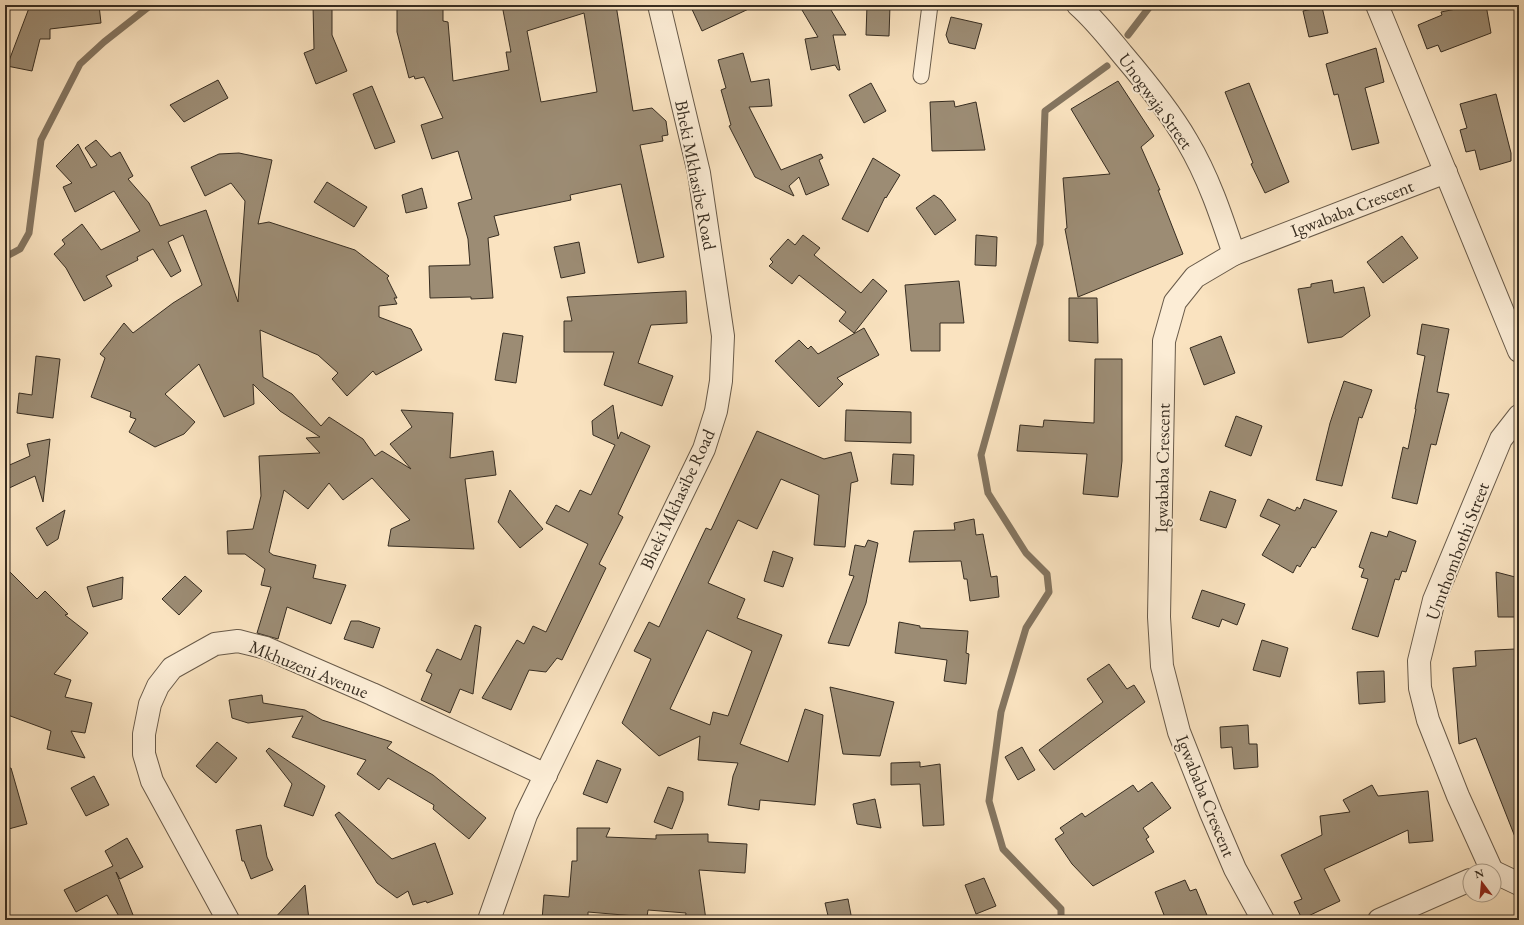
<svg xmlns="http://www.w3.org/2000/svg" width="1524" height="925" font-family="'EB Garamond',serif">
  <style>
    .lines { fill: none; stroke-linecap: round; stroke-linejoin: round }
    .stream { stroke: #847560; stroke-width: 7 }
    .building { fill: #9c8c74; stroke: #372d21; fill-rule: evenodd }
    .service-casing { stroke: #685a49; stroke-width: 17 }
    .minor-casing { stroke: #685a49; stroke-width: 24 }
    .service { stroke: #fcedd6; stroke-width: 15 }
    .minor { stroke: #fcedd6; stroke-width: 22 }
    .labels { text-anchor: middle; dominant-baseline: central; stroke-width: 4; stroke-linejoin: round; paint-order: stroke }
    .street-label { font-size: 18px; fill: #372d21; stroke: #fcedd6 }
  </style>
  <rect width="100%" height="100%" fill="#fae3c0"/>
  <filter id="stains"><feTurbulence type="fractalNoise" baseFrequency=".005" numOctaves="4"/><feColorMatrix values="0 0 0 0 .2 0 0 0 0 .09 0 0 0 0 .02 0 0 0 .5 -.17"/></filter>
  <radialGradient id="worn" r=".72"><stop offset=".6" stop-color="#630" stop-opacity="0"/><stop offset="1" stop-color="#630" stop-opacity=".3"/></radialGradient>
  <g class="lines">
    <!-- stream -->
    <g class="stream">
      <path d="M 1128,35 L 1151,5"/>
      <path d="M 5,257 L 20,249 L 29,233 L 41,140 L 80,64 L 104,42 L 151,5"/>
      <path d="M 1061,920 L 1061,909 L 1003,849 L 989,801 L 1001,712 L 1026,628 L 1049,592 L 1047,574 L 1026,553 L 988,493 L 981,455 L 1040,244 L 1045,111 L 1107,66"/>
    </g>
  </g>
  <!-- building -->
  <g class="building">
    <path d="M 60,5 L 99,5 L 101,23 L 50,29 L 50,39 L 40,39 L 32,71 L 7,66 L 29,8 Z"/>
    <path d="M 313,5 L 332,5 L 332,35 L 347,71 L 316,84 L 304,53 L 314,49 Z"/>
    <path d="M 397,5 L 443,5 L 443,21 L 448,22 L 453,81 L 509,70 L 506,52 L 511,52 L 502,5 L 616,5 L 633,111 L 652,108 L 666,121 L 668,135 L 662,136 L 663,141 L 640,145 L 664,257 L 638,263 L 621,184 L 570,195 L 571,200 L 494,216 L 499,235 L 488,238 L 493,298 L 471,299 L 471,297 L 430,298 L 429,266 L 470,265 L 468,239 L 458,203 L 472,199 L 458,151 L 432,159 L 421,125 L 443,118 L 424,77 L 415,79 L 414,76 L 409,78 L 397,32 ZM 584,13 L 597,92 L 541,102 L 527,31 Z"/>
    <path d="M 690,5 L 757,5 L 702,31 Z"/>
    <path d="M 799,5 L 828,5 L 846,35 L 833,35 L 840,70 L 838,70 L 835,65 L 811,70 L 805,39 L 818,37 Z"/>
    <path d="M 867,5 L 890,5 L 889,36 L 866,35 Z"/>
    <path d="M 1476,5 L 1486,5 L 1491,33 L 1441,52 L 1438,45 L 1427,49 L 1418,25 L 1442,15 L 1441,12 Z"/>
    <path d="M 1322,7 L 1328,33 L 1309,37 L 1303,11 Z"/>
    <path d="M 951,17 L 982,24 L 975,49 L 949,43 L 946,35 Z"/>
    <path d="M 1376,48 L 1384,82 L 1365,88 L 1379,143 L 1352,150 L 1338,94 L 1334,95 L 1326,64 Z"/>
    <path d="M 743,53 L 751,82 L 769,79 L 772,106 L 749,107 L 781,170 L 821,154 L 823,158 L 819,160 L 829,185 L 806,195 L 799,177 L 789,186 L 794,196 L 755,177 L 729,126 L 731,125 L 721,90 L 726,88 L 718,60 Z"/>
    <path d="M 218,80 L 228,98 L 184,122 L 170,105 Z"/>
    <path d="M 1118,81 L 1154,136 L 1141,147 L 1160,190 L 1158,190 L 1183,254 L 1078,297 L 1065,229 L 1067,228 L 1063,178 L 1110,174 L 1071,109 Z"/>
    <path d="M 871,83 L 886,111 L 864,123 L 849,95 Z"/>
    <path d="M 1249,83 L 1289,182 L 1265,193 L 1251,164 L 1253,163 L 1225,92 Z"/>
    <path d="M 372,86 L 395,142 L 375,149 L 353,94 Z"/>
    <path d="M 1496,94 L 1511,153 L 1511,161 L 1480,170 L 1475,150 L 1466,152 L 1460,130 L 1467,128 L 1460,104 Z"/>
    <path d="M 954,101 L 955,107 L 976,102 L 985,150 L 932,151 L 930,102 Z"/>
    <path d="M 96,140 L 111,157 L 120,152 L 133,176 L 128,179 L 149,203 L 160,226 L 206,210 L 238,302 L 245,201 L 231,183 L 205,196 L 191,167 L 219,154 L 239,153 L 272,160 L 258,224 L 269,222 L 355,250 L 389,276 L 387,278 L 397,298 L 394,298 L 397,304 L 379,306 L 379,317 L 411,329 L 422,350 L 376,375 L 373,371 L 347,396 L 332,379 L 338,373 L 318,355 L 260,330 L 263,377 L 292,394 L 321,426 L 329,417 L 363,439 L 375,456 L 382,451 L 411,469 L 390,444 L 412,427 L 401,410 L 453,413 L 450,458 L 493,451 L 496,475 L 465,479 L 474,549 L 388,546 L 391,529 L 410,520 L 372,478 L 343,500 L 329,483 L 308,509 L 284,490 L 269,552 L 273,555 L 316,565 L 313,578 L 346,585 L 331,624 L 287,607 L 278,639 L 257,633 L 271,587 L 261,585 L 265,569 L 245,554 L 228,554 L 227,531 L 253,529 L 261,496 L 259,456 L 320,453 L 306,438 L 320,437 L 280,411 L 253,384 L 254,404 L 224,417 L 199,364 L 165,394 L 195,422 L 184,434 L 155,447 L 129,432 L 136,419 L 130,417 L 131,412 L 91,397 L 105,358 L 100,354 L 124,323 L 133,333 L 173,303 L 202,285 L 183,235 L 168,242 L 181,271 L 171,277 L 153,249 L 137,257 L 138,260 L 106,276 L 112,286 L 84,301 L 66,268 L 54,254 L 65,244 L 62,240 L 82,224 L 101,250 L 140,231 L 114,191 L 75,212 L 63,187 L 72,183 L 56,166 L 78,144 L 91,168 L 97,165 L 85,148 Z"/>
    <path d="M 873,158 L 900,175 L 886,198 L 885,197 L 868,232 L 842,219 Z"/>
    <path d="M 327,182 L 367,207 L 354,227 L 314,202 Z"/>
    <path d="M 422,188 L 427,208 L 406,213 L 402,195 Z"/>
    <path d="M 934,195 L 941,200 L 956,220 L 935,235 L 916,208 Z"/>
    <path d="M 803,235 L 820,248 L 814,255 L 861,293 L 873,279 L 887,291 L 854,333 L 839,321 L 846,312 L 799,275 L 792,284 L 769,266 L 773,262 L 770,259 L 788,239 L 795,245 Z"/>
    <path d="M 976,235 L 997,237 L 996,266 L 975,265 Z"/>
    <path d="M 1402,236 L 1418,258 L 1383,283 L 1367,262 Z"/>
    <path d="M 579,242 L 585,273 L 561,278 L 554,247 Z"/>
    <path d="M 1332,280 L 1334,293 L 1364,287 L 1370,316 L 1342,337 L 1308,343 L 1298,289 L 1311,287 L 1311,284 Z"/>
    <path d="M 959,281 L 964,323 L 940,323 L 940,351 L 911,351 L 905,285 Z"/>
    <path d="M 686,291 L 687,323 L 651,325 L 638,363 L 673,376 L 662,406 L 604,385 L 614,352 L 564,352 L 564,321 L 572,321 L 567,297 Z"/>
    <path d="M 1069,298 L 1097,298 L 1098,343 L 1069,341 Z"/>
    <path d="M 1422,324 L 1449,329 L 1437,392 L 1449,394 L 1436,445 L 1431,444 L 1417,504 L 1392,498 L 1403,447 L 1408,449 L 1416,409 L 1415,409 L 1425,356 L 1417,354 Z"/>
    <path d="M 864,328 L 879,355 L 837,378 L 843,384 L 819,407 L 775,361 L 799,340 L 808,349 L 811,346 L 818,354 Z"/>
    <path d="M 503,333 L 523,336 L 516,383 L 495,380 Z"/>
    <path d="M 1221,336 L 1235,373 L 1204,385 L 1190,348 Z"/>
    <path d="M 36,356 L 60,359 L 53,418 L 17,413 L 19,393 L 32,395 Z"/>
    <path d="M 1095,359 L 1122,359 L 1122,461 L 1118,497 L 1083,494 L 1087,454 L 1017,451 L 1020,425 L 1043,427 L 1044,420 L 1094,423 Z"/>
    <path d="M 1344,381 L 1372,390 L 1362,418 L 1359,417 L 1342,486 L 1316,480 L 1330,423 Z"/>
    <path d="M 613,405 L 618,439 L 621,432 L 650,446 L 618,514 L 623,517 L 599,564 L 606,568 L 562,660 L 557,658 L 546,672 L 529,670 L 511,710 L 482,698 L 517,640 L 524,644 L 533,626 L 546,632 L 588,544 L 546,523 L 556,505 L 569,512 L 580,490 L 591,495 L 615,445 L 593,435 L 592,421 Z"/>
    <path d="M 846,410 L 911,412 L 911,443 L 845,441 Z"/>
    <path d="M 1236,416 L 1262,426 L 1251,456 L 1225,446 Z"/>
    <path d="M 757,431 L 824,459 L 851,452 L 858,481 L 851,483 L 845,547 L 814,545 L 819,495 L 781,479 L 757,529 L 738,520 L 708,583 L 745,599 L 737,618 L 782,635 L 740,744 L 788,762 L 805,709 L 823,715 L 815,805 L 760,800 L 759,810 L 728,805 L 733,776 L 738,763 L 698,760 L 700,736 L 659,756 L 622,723 L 651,659 L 634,651 L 649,622 L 659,627 L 706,528 L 711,530 ZM 707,630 L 752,651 L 728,716 L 713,712 L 710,725 L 670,709 Z"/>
    <path d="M 50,439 L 43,502 L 35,476 L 5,490 L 5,467 L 30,456 L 27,444 Z"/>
    <path d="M 893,454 L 914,455 L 913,485 L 891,484 Z"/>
    <path d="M 510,490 L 543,529 L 520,548 L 498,522 Z"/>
    <path d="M 1210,491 L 1236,500 L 1226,528 L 1200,520 Z"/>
    <path d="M 1268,499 L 1295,511 L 1297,507 L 1300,509 L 1304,499 L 1337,511 L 1315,548 L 1312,547 L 1300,567 L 1297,565 L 1293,573 L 1262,555 L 1280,525 L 1260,516 Z"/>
    <path d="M 65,510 L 58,539 L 47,546 L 36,528 Z"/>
    <path d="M 974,519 L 976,535 L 983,534 L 991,577 L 997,576 L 999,597 L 970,601 L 967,579 L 964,579 L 961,561 L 909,562 L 914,531 L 955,530 L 954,523 Z"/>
    <path d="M 1389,531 L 1416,541 L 1406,572 L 1402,571 L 1399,580 L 1395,579 L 1378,637 L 1352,629 L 1368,579 L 1361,577 L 1364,569 L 1359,567 L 1371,532 L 1387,537 Z"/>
    <path d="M 868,540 L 878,543 L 866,603 L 849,646 L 828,643 L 854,576 L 849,575 L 855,545 L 865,547 Z"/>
    <path d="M 773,551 L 793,558 L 783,587 L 764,581 Z"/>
    <path d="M 5,567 L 37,599 L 45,591 L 68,614 L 65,615 L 88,633 L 54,674 L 71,680 L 65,697 L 92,703 L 85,733 L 71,731 L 85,758 L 47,749 L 51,731 L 5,714 Z"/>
    <path d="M 1496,572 L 1519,578 L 1519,617 L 1498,617 Z"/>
    <path d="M 185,576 L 202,591 L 179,615 L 162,599 Z"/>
    <path d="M 123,577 L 122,599 L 93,607 L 87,587 Z"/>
    <path d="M 1202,590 L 1245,604 L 1237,625 L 1222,619 L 1219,627 L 1192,618 Z"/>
    <path d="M 351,621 L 359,621 L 380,628 L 373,648 L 344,639 Z"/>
    <path d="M 899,622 L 920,626 L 920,628 L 968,631 L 966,653 L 969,654 L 966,684 L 944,681 L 947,660 L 895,653 Z"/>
    <path d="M 475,625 L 481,627 L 473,694 L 460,689 L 450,713 L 421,700 L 432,674 L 426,671 L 437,649 L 461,660 Z"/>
    <path d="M 1262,640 L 1288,648 L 1280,677 L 1253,670 Z"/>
    <path d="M 1515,649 L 1516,701 L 1519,700 L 1519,841 L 1517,842 L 1476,738 L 1459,744 L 1453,670 L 1453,668 L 1476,666 L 1475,651 Z"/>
    <path d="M 1109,664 L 1127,689 L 1134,685 L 1145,702 L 1054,770 L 1039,750 L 1103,702 L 1087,679 Z"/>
    <path d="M 1384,671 L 1385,702 L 1359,704 L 1357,672 Z"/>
    <path d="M 830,687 L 894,702 L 880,756 L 843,754 Z"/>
    <path d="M 262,695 L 263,703 L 305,710 L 322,720 L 392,742 L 387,748 L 433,775 L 486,818 L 469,839 L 433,809 L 434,805 L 388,778 L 379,790 L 357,774 L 366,760 L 292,737 L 303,716 L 248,723 L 232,718 L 229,700 Z"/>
    <path d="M 1248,725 L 1249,744 L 1257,744 L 1258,767 L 1234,769 L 1232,747 L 1221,748 L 1220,727 Z"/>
    <path d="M 217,742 L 237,758 L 216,783 L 196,766 Z"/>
    <path d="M 1022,747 L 1035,770 L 1018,780 L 1005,757 Z"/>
    <path d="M 269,748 L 325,786 L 313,816 L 284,806 L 292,784 L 266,751 Z"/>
    <path d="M 597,760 L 621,769 L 607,803 L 583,794 Z"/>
    <path d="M 920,762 L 920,767 L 940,764 L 944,825 L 923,826 L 920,784 L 891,785 L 891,763 Z"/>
    <path d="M 11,768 L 27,824 L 5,830 L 5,769 Z"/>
    <path d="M 94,776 L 109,805 L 86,816 L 71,788 Z"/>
    <path d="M 1152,782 L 1171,808 L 1143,828 L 1149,837 L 1146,839 L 1154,852 L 1093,886 L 1072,864 L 1055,839 L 1064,833 L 1060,828 L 1082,813 L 1085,817 L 1133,785 L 1138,792 Z"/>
    <path d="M 1372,785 L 1378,796 L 1428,791 L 1433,841 L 1409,843 L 1408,830 L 1324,869 L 1340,901 L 1302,919 L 1294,902 L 1302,899 L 1281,855 L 1322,835 L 1320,816 L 1350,812 L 1343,800 Z"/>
    <path d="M 668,787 L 683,792 L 683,800 L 672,829 L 654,822 Z"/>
    <path d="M 875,799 L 881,828 L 857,824 L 853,804 Z"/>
    <path d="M 339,812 L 392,859 L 435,843 L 453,894 L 427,903 L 426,901 L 413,905 L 408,891 L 397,898 L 377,883 L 335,815 Z"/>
    <path d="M 261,825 L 267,857 L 273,870 L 251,879 L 244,861 L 242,861 L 236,830 Z"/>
    <path d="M 577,828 L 610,828 L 606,837 L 656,839 L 656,835 L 708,834 L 708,842 L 747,844 L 745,873 L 699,870 L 706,920 L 685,920 L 686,913 L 648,910 L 647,917 L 588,912 L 588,920 L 542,920 L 544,895 L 569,897 L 572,861 L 577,861 Z"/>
    <path d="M 127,838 L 143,867 L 120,879 L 116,872 L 135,920 L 121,920 L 107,895 L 76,912 L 64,890 L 113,866 L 105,851 Z"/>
    <path d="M 984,878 L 996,906 L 976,914 L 965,885 Z"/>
    <path d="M 1185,880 L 1190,891 L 1196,889 L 1209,920 L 1166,920 L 1155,892 Z"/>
    <path d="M 305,885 L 309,920 L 273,920 Z"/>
    <path d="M 848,899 L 852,920 L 829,920 L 825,903 Z"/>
  </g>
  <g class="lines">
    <defs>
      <path id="service" d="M 921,76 L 930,5"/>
      <g id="minor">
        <path d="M 1078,5 C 1095,20 1109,38 1123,55 C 1146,82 1169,110 1187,141 C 1208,176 1221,215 1234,254"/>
        <path d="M 1377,5 L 1519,351"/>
        <path d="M 1492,871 L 1458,796 L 1428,720 L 1420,688 L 1419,661 L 1434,600 L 1501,439 L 1519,416"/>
        <path d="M 1494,872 L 1519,884"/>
        <path d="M 228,920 L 152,781 L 144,754 L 144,734 L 150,704 L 158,686 L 172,668 L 215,644 L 238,641 L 266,648 L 372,694 L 546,775"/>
        <path d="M 489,920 L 526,815 L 704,449 L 716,411 L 721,381 L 723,336 L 699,173 L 659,5"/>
        <path d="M 1263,920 L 1235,869 L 1211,813 L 1179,732 L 1162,666 L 1159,617 L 1164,341 L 1175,302 L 1195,277 L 1234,254 L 1446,172"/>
        <path d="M 1379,920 L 1470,880"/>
      </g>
    </defs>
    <!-- service casing -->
    <use href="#service" class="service-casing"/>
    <!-- minor casing -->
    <use href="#minor" class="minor-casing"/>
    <!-- service -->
    <use href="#service" class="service"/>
    <!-- minor -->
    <use href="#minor" class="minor"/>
  </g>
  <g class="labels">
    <!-- street labels -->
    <g class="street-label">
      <text transform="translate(1156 101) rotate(54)">Unogwaja Street</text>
      <text transform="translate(696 175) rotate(79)">Bheki Mkhasibe Road</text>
      <text transform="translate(1352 208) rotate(-21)">Igwababa Crescent</text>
      <text transform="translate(1162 468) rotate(-89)">Igwababa Crescent</text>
      <text transform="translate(677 499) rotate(-65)">Bheki Mkhasibe Road</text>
      <text transform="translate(1457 551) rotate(-69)">Umthombothi Street</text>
      <text transform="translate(309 669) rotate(22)">Mkhuzeni Avenue</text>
      <text transform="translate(1206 796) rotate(68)">Igwababa Crescent</text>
    </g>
  </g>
  <!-- margin -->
  <rect width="1524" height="925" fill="none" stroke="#fae3c0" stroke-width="20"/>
  <rect x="6" y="6" width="1512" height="913" fill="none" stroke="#372d21" stroke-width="2"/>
  <rect x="10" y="10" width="1504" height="905" fill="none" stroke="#372d21"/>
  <!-- north arrow -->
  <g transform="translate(1482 883) rotate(344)"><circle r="19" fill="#fcedd6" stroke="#ada08e"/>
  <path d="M0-3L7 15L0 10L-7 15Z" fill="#8f2418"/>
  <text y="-6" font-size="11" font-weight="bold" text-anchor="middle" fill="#372d21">N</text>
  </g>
  <rect width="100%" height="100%" filter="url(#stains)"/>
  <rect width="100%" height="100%" fill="url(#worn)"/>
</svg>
